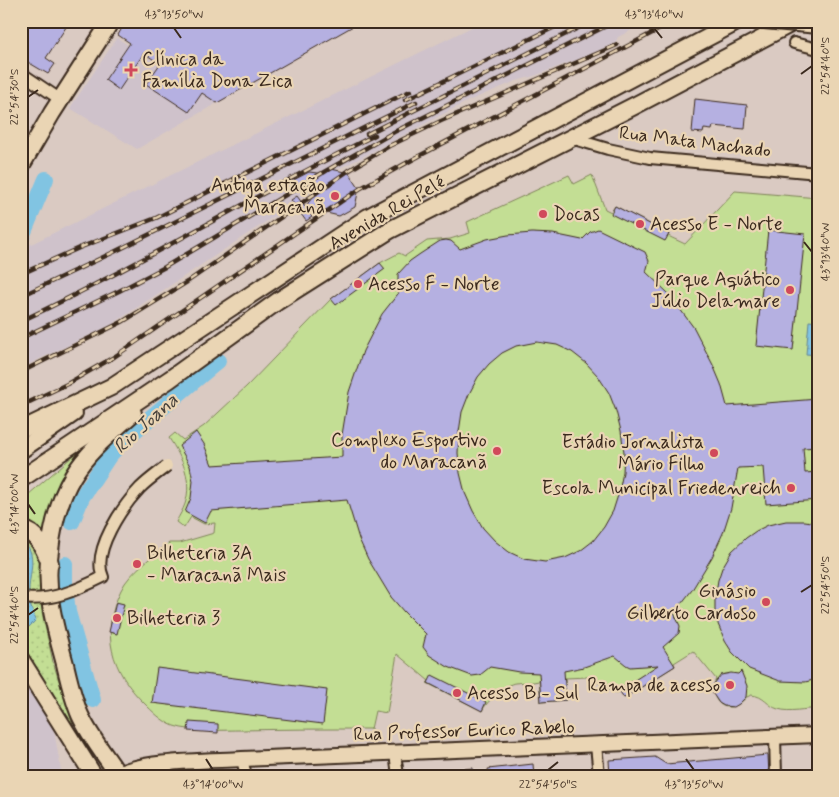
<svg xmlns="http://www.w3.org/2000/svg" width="839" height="797" font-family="Mynerve,sans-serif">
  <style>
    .built { fill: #cfc2cb }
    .grass { fill: #c3de94; stroke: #7f8459 }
    .park { fill: url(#park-dots); stroke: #7f8459 }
    .water { fill: url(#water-ripples); stroke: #658694 }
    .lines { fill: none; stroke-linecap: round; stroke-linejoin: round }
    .river { stroke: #81c4e2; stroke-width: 16 }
    .building { fill: #b5b0e1; stroke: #3b2a1e; fill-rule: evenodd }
    .street-casing { stroke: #3b2a1e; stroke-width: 14 }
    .secondary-casing { stroke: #3b2a1e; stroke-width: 18 }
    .primary-casing { stroke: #3b2a1e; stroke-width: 20 }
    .street { stroke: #ead5b4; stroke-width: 10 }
    .secondary { stroke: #ead5b4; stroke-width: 14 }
    .primary { stroke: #ead5b4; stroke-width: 16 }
    .rail-casing { stroke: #3b2a1e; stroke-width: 4.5 }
    .rail { stroke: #ead5b4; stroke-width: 2.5; stroke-dasharray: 8; stroke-linecap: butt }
    .street-bridge-casing { stroke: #3b2a1e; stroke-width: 14; stroke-linecap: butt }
    .street-bridge { stroke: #ead5b4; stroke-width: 10 }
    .ticks { fill: none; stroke: #3b2a1e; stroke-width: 2 }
    .poi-dot { fill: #d1495b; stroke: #ead5b4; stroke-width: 2 }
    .labels { text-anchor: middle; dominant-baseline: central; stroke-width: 4.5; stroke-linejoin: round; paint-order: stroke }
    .poi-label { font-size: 19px; fill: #3b2a1e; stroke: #ead5b4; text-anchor: start }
    .street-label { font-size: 19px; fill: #3b2a1e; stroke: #ead5b4 }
    .water-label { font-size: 20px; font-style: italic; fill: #46413b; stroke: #ead5b4 }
    .neatline { fill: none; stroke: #3b2a1e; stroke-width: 2 }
    .ticks-label { font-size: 12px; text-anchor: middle; fill: #3b2a1e }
  </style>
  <defs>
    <pattern id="park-dots" width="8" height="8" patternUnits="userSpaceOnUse" patternTransform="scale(1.25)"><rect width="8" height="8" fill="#c3de94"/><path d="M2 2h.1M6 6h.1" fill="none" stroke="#a8bf7f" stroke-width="1.8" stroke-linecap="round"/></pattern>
    <pattern id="water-ripples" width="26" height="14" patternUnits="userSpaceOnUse" patternTransform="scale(1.25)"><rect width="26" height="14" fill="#81c4e2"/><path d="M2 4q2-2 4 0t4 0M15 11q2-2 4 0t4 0" fill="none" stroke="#6b9fb7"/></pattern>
  </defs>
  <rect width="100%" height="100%" fill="#dacac2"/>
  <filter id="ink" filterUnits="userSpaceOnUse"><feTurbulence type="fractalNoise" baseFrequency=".02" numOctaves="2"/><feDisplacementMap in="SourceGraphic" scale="10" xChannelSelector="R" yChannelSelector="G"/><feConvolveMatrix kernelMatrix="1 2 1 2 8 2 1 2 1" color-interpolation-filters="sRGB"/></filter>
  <g filter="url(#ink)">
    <!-- built -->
    <g class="built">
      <path d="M 484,21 L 649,21 L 618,37 L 615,43 L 584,57 L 534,76 L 516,81 L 468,101 L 357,160 L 338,169 L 306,195 L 111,325 L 21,368 L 21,249 Z"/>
      <path d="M 117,38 L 217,103 L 137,149 L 70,108 Z"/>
      <path d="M 21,673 L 54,731 L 62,776 L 21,776 Z"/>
    </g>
    <!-- grass -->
    <g class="grass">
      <path d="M 569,175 L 574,184 L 592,175 L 605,209 L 611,212 L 615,206 L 669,234 L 668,236 L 685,244 L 735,191 L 818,198 L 818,709 C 804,708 791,713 778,709 C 767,706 765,696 751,695 C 744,697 742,704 735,706 C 718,712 709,693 716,679 L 693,651 L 674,663 L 675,666 L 624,698 L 620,691 L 617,693 L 588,677 L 565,678 L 566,700 L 541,702 L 539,681 C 531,683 523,682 515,683 C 506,684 486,702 482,711 L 427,683 L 429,681 L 397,654 L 387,713 L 375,711 L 371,729 C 328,729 285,729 242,730 C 224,730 191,732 174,726 C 163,722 152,711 144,703 C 111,671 100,632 121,590 C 130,571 154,556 169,543 L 180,543 L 214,533 L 215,523 L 204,524 L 191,517 L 184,528 L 176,522 C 179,516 183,510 185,504 C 193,480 182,458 169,438 L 175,433 L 183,440 L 204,426 L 247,386 L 331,299 L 380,263 L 399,253 L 405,256 L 427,241 L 450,239 L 470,233 L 467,222 Z"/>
      <path d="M 91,444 L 45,542 L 21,526 L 21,501 L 73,456 Z"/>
    </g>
    <!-- park -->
    <path class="park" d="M 21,536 L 29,539 L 41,559 L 40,598 L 43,617 L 53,662 L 74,728 L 21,642 Z"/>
    <!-- water -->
    <g class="water">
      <path d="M 818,246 L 818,307 L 812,306 Z"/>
      <path d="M 809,321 L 818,322 L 818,355 L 806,354 Z"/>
      <path d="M 21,540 C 40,552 28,576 29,593 C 29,603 32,611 36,620 L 29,627 L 21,616 Z"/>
    </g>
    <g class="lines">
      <!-- river -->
      <g class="river">
        <path d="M 21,239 L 46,179"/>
        <path d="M 72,522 L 82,497 L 109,456 L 125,439 L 218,361"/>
        <path d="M 65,564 L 65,587 L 68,612 L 93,700"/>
      </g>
    </g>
    <!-- building -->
    <g class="building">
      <path d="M 21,21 L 28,21 L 34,25 L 36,21 L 70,21 L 46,58 L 55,64 L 48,74 L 21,58 Z"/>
      <path d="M 126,21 L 362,21 L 217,103 L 202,93 L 189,112 L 146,84 L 160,64 L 144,53 L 119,90 L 105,80 L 130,43 L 118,35 Z"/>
      <path d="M 695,99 L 747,105 L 745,129 L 713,126 L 712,130 L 704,129 L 703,133 L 692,132 Z"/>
      <path d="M 331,169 L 349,173 L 359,188 L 355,207 L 339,216 L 306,208 L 312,217 L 306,221 L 291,200 L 297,196 L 305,207 L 312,198 L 313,188 L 305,182 L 285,191 L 282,186 L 309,172 L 325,174 Z"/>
      <path d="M 615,206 L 669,234 L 665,241 L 611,214 Z"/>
      <path d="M 598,229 L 645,252 L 649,261 L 646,272 L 668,293 L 694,328 L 713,365 L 721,384 L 727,406 L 818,399 L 818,447 L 803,448 L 805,473 L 818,472 L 818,500 L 766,504 L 763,467 L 738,468 L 731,508 L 723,533 L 712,557 L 692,590 L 674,613 L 680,626 L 679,633 L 663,647 L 675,666 L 624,698 L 619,690 L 658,665 L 630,667 L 626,665 L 615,656 L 584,667 L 564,671 L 566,700 L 541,702 L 539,673 L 519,672 L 490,667 L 480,675 L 472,676 L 448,667 L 429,655 L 423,647 L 426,634 L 404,612 L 391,597 L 368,559 L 359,539 L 347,500 L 211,511 L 205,523 L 185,512 L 191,498 L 193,481 L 190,466 L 179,446 L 196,432 L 204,444 L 212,465 L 342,457 L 342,435 L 349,392 L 363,351 L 382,314 L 401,290 L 398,282 L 398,274 L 410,261 L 420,254 L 440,241 L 446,240 L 451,241 L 460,249 L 487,239 L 508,235 L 532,233 L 553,234 L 582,240 L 590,232 ZM 537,342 L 557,345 L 572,352 L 586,363 L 598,376 L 609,393 L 616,411 L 621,431 L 624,452 L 623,472 L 619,492 L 613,511 L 604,527 L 593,541 L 580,551 L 565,558 L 545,562 L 524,559 L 509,552 L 495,541 L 483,528 L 473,511 L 465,493 L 460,473 L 458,453 L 459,432 L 462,412 L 469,394 L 478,377 L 489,364 L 502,353 L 516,346 Z"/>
      <path d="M 768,230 L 805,234 L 793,350 L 756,346 Z"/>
      <path d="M 380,263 L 385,269 L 336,305 L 331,299 Z"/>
      <path d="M 786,521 L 805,521 L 818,523 L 818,679 L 805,682 L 780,681 L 749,669 L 732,652 L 725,641 L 718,624 L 715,611 L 715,598 L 718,580 L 722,568 L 732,551 L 746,538 L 756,531 L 768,525 Z"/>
      <path d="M 116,602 L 124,604 L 117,634 L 109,632 Z"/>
      <path d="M 157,668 L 327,690 L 323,724 L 152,703 Z"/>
      <path d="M 741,671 L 747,686 L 746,697 L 739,704 L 734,707 L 724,706 L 719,703 L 713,694 L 714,684 L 721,675 L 731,673 L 738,674 Z"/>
      <path d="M 432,675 L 486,702 L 482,711 L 428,683 Z"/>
      <path d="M 189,722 L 218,724 L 218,733 L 188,731 Z"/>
      <path d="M 768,755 L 769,776 L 678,776 L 677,772 L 662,773 L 663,776 L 610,776 L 609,760 L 655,757 L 666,764 Z"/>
      <path d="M 533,764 L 534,776 L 489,776 L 488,769 Z"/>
      <path d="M 473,768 L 473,776 L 448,776 L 448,770 Z"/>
    </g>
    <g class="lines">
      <defs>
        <g id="street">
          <path d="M 794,43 L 818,49"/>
          <path d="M 21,73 L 61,100"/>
          <path d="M 571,138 L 608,149 L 650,158 L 818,173"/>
          <path d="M 775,736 L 776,776"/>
          <path d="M 596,745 L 599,776"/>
          <path d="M 395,753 L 398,776"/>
          <path d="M 242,759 L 246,776"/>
        </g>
        <path id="secondary" d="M 114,776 C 142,760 208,761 242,759 L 818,735"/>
        <g id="primary">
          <path d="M 21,166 L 52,113 L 111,21"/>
          <path d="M 21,430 L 111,387 L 368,217 L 739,21"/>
          <path d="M 21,450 L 74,413"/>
          <path d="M 21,479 L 170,379 L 278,301 L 390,230 L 634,106 L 796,21"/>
          <path d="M 21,529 C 38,533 44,549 50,563"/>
          <path d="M 21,660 L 94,776"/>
          <path d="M 119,776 C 106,756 90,737 80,715 C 73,699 69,681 65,664 C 60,645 54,625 51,605 C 44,565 52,511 73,476 C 88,451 112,432 133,413"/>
        </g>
      </defs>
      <!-- street casing -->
      <use href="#street" class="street-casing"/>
      <!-- secondary casing -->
      <use href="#secondary" class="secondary-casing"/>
      <!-- primary casing -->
      <use href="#primary" class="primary-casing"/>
      <!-- street -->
      <use href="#street" class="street"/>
      <!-- secondary -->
      <use href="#secondary" class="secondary"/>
      <!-- primary -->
      <use href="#primary" class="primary"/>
      <defs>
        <g id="rail">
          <path d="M 405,100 L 567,21"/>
          <path d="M 367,134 L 592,21"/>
          <path d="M 21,274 L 79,248 L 156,218 L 410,91"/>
          <path d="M 21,296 L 114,252 L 416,102"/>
          <path d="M 21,321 C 142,264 256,194 375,135"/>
          <path d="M 21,338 L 119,291 L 165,267 L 324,172 L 394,132 L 616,21"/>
          <path d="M 21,372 L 122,322 L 187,282 L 348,171 L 389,146 L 441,121 L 617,45"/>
          <path d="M 21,406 L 67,384 L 114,357 L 361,188 L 421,155 L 675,21"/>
        </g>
      </defs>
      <!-- rail casing -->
      <use href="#rail" class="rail-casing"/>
      <!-- rail -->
      <use href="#rail" class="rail"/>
      <defs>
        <g id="street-bridge">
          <path d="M 761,21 L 764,23 L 818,28"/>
          <path d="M 21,598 C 51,602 77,590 103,577 C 91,551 123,506 140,488 C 148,480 158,473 167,466"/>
        </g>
      </defs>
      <!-- street-bridge casing -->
      <use href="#street-bridge" class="street-bridge-casing"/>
      <!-- street-bridge -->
      <use href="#street-bridge" class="street-bridge"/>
    </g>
  </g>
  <!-- ticks -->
  <path class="ticks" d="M 174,28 L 181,38M 654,28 L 662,38M 801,74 L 812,66M 28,97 L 38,90M 804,242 L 812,252M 28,504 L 35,514M 801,592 L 812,585M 28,615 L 38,608M 206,759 L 213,770M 686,759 L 694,770M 548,770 L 558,762"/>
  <!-- markers -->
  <g class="poi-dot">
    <path d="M128.5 62.5h5v5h5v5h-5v5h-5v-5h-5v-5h5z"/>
    <circle cx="335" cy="196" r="5"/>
    <circle cx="543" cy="214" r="5"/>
    <circle cx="640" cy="224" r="5"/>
    <circle cx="358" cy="284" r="5"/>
    <circle cx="790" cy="290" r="5"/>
    <circle cx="497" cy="451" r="5"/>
    <circle cx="714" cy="453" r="5"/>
    <circle cx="791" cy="488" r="5"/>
    <circle cx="137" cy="564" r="5"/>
    <circle cx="766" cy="602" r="5"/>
    <circle cx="117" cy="618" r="5"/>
    <circle cx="730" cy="685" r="5"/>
    <circle cx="457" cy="693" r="5"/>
  </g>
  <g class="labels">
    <!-- poi labels -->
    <g class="poi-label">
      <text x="142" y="59">Clínica da<tspan x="142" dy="22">Família Dona Zica</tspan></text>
      <text x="325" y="185" text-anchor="end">Antiga estação<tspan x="325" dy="22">Maracanã</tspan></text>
      <text x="553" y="214">Docas</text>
      <text x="650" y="224">Acesso E - Norte</text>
      <text x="780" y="279" text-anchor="end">Parque Aquático<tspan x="780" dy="22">Júlio Delamare</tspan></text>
      <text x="368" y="284">Acesso F - Norte</text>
      <text x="487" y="440" text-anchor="end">Complexo Esportivo<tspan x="487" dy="22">do Maracanã</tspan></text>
      <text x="704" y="442" text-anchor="end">Estádio Jornalista<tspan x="704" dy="22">Mário Filho</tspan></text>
      <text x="781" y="488" text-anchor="end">Escola Municipal Friedenreich</text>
      <text x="147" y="553">Bilheteria 3A<tspan x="147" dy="22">- Maracanã Mais</tspan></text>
      <text x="756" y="591" text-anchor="end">Ginásio<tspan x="756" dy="22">Gilberto Cardoso</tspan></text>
      <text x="127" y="618">Bilheteria 3</text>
      <text x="720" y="685" text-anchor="end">Rampa de acesso</text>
      <text x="467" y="693">Acesso B - Sul</text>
    </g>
    <!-- street labels -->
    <g class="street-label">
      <text transform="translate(695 142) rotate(7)">Rua Mata Machado</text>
      <text transform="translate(387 213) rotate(-30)">Avenida Rei Pelé</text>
      <text transform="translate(464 731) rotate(-2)">Rua Professor Eurico Rabelo</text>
    </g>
    <!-- water labels -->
    <g class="water-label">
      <text transform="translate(146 424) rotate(-42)">Rio Joana</text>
    </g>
  </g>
  <!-- margin -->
  <rect width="839" height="797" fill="none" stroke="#ead5b4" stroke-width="55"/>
  <rect x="28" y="28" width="784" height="742" class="neatline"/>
  <g class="ticks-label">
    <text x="174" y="18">43°13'50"W</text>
    <text x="654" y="18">43°13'40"W</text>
    <text transform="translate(825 66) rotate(-90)" y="4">22°54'40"S</text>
    <text transform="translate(14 97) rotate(-90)" y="4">22°54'30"S</text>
    <text transform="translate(825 252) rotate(-90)" y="4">43°13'40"W</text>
    <text transform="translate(14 504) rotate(-90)" y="4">43°14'00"W</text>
    <text transform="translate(825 585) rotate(-90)" y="4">22°54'50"S</text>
    <text transform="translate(14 615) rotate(-90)" y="4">22°54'40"S</text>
    <text x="213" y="788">43°14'00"W</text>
    <text x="548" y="788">22°54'50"S</text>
    <text x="694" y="788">43°13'50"W</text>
  </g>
</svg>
